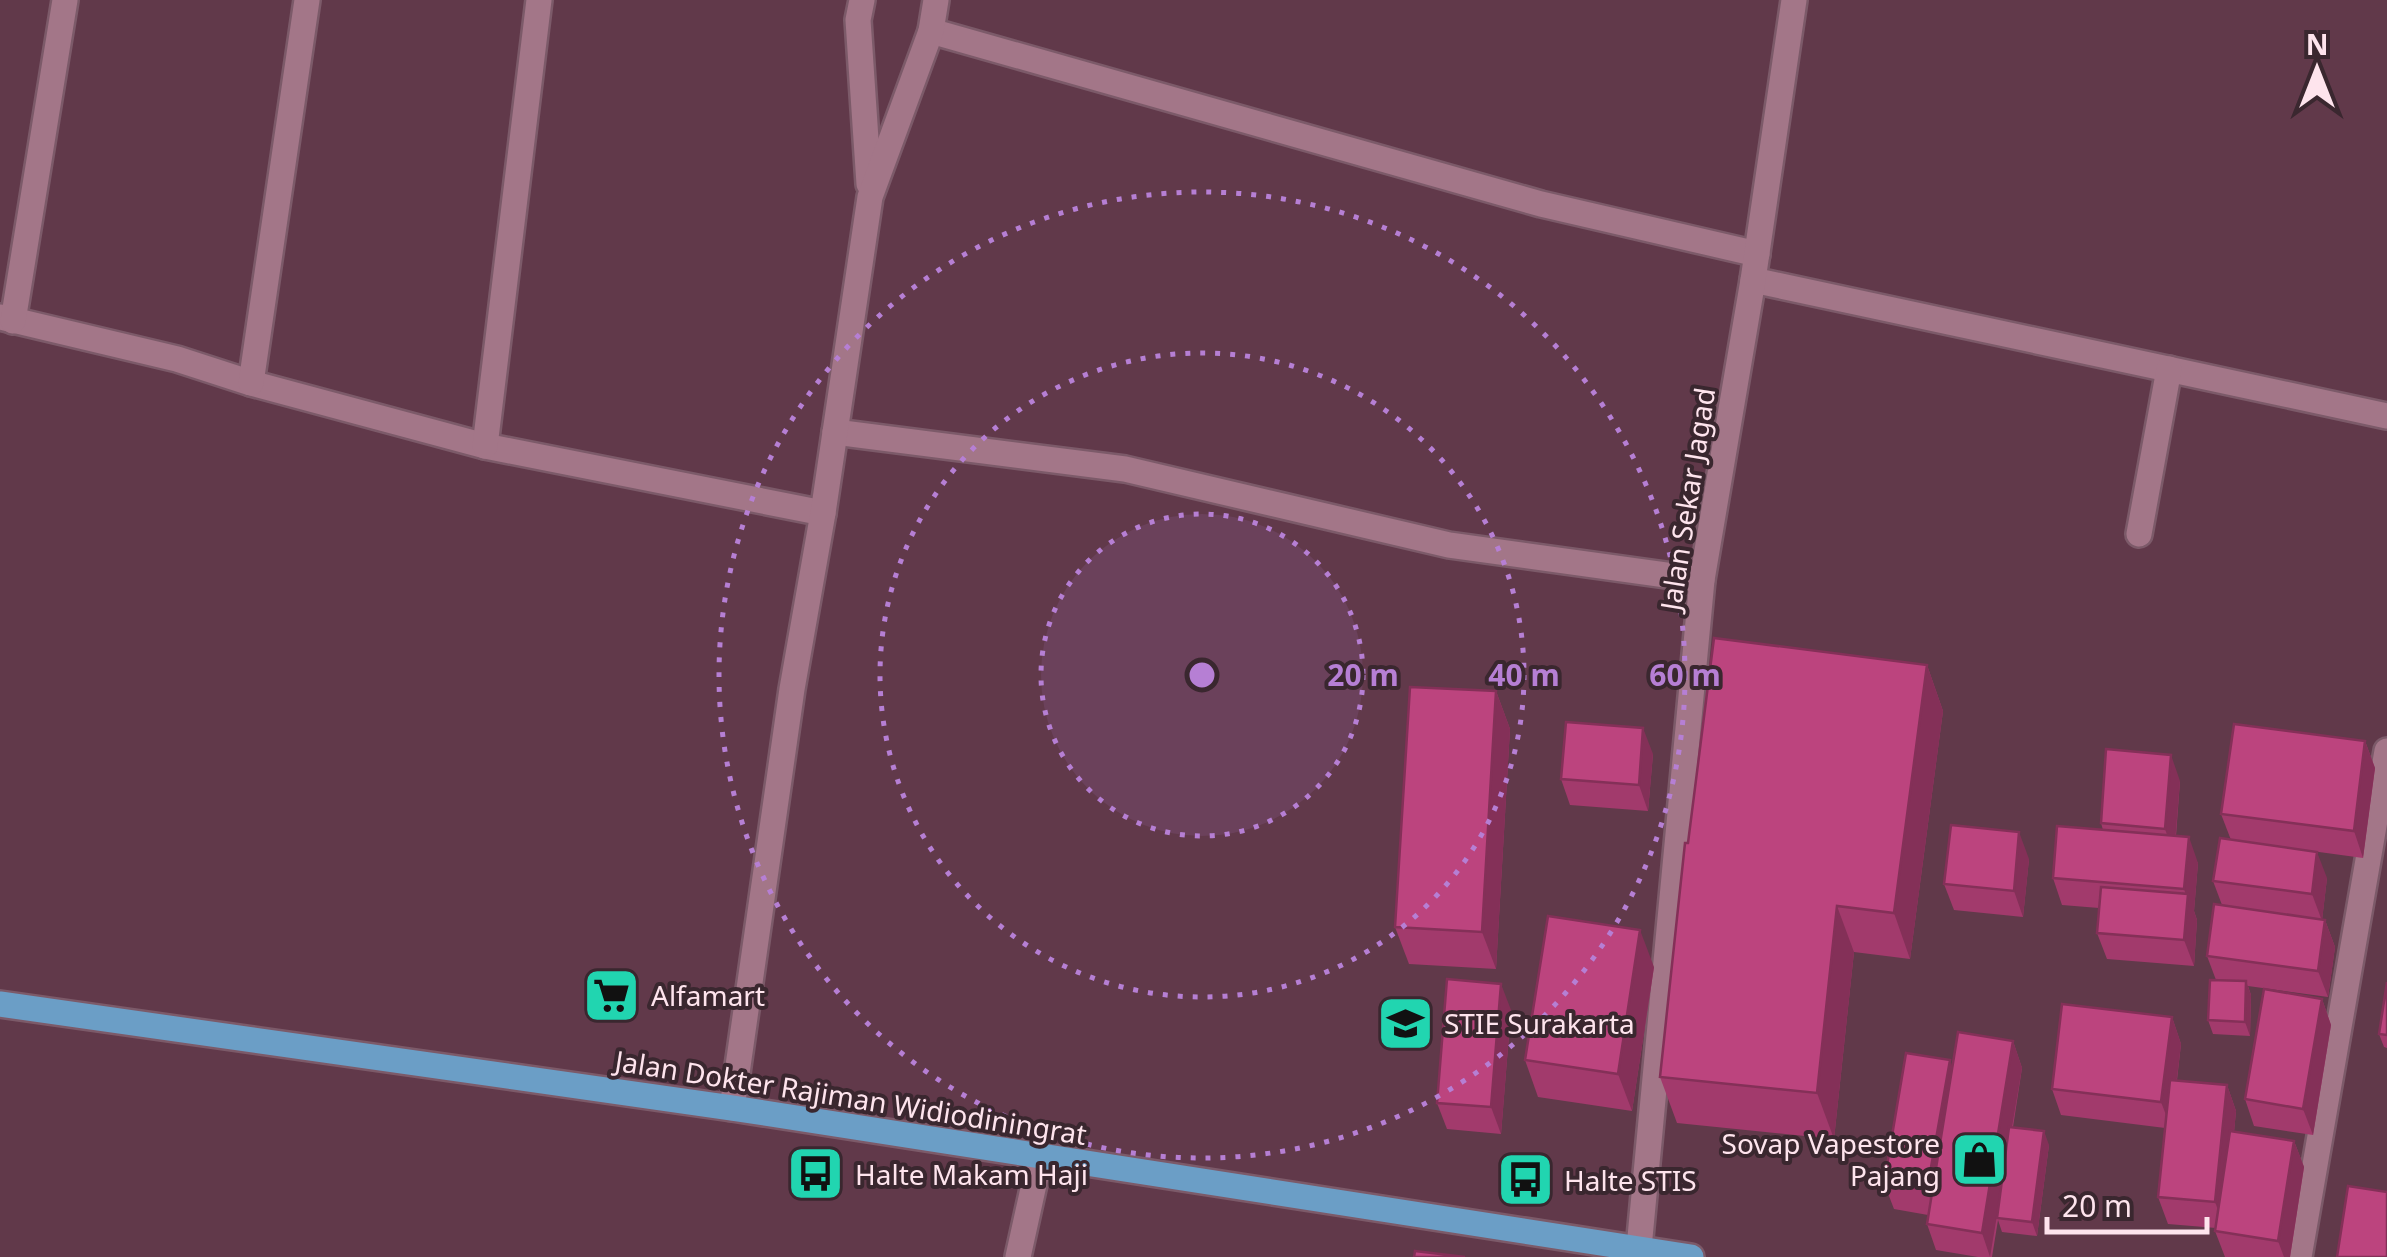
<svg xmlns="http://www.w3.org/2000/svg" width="2387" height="1257" font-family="'Noto Sans',sans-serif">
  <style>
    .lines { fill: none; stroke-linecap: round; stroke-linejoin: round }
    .minor-casing { stroke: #7c5a69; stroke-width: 30 }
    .primary-casing { stroke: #7c5a69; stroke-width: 30 }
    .minor { stroke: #a37688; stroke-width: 25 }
    .primary { stroke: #6b9ec6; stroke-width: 25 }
    .wall { fill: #a23a6c }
    .shaded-wall { fill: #843058 }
    .building { fill: #bc447e; stroke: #843058; stroke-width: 2.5 }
    .ring { fill: none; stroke: #b67fd4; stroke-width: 5; stroke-dasharray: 5 10 }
    .labels { text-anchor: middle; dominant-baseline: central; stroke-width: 8; stroke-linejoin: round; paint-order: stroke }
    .street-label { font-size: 28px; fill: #fee4ed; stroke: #3a272f }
    .poi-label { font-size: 28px; fill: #fee4ed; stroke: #3a272f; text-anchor: start }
    .centre { fill: #b67fd4; stroke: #3a272f; stroke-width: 5 }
    .ring-label { font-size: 30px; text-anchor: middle; font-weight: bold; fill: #b67fd4; stroke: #3a272f; stroke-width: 8; stroke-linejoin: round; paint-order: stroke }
  </style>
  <rect width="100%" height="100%" fill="#61394a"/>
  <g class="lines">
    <defs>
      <g id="minor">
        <path d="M 862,0 L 858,20 L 869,184"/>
        <path d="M 931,31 L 1541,204 L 1757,254"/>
        <path d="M 1753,280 L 2387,416"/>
        <path d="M 0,317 L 177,359 L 251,383 L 485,446 L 823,513"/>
        <path d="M 13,321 L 65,0"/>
        <path d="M 251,383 L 307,0"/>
        <path d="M 835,432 L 1125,469 L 1449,545 L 1702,580"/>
        <path d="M 485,446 L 539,0"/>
        <path d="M 2139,534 L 2169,369"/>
        <path d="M 732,1108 L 792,689 L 823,513 L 870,197 L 931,31 L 936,0"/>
        <path d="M 1639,1248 L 1702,580 L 1753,280 L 1794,0"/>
        <path d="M 1018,1257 L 1040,1157"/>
        <path d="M 2299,1257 L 2387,751"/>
      </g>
      <path id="primary" d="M 0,1004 L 732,1108 L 1691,1257"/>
    </defs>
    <!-- minor casing -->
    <use href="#minor" class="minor-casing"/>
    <!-- primary casing -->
    <use href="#primary" class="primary-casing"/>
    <!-- minor -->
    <use href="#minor" class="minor"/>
    <!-- primary -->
    <use href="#primary" class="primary"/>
  </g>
  <!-- wall -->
  <g class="wall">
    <path d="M 1927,665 L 1943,711 L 1910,959 L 1854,952 L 1834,1139 L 1677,1123 L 1660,1077 L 1688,843 Z"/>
    <path d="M 1496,691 L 1510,729 L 1496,969 L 1409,964 L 1395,927 Z"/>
    <path d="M 2365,741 L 2375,768 L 2363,858 L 2231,840 L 2221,814 Z"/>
    <path d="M 1653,754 L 1648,811 L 1570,805 L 1561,779 Z"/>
    <path d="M 2180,781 L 2176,836 L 2198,863 L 2194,911 L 2197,920 L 2194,966 L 2107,959 L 2097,933 L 2099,908 L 2062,905 L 2053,878 L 2103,830 L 2101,823 Z"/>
    <path d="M 2029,859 L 2023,917 L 1954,910 L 1944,884 Z"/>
    <path d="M 2327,878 L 2322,920 L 2325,920 L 2335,947 L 2328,997 L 2248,986 L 2251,995 L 2250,1036 L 2213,1034 L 2208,1020 L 2216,980 L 2207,956 L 2222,905 L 2213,881 Z"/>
    <path d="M 1654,967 L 1632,1111 L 1538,1097 L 1525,1060 Z"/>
    <path d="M 2387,982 L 2387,1048 L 2384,1047 L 2379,1034 Z"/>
    <path d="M 2322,999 L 2331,1025 L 2313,1135 L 2254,1126 L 2245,1099 Z"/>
    <path d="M 1511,1010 L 1501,1134 L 1447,1129 L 1437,1103 Z"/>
    <path d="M 2172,1017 L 2181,1044 L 2177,1080 L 2227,1085 L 2236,1111 L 2234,1132 L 2294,1141 L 2304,1167 L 2290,1257 L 2225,1257 L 2215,1231 L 2216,1228 L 2168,1224 L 2158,1197 L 2165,1128 L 2061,1115 L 2052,1089 Z"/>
    <path d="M 2013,1041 L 2022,1068 L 2013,1127 L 2049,1145 L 2037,1236 L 2002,1232 L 1998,1220 L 1992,1257 L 1978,1257 L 1936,1250 L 1927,1224 L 1928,1215 L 1894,1209 L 1884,1183 L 1952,1067 Z"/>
  </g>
  <!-- shaded-wall -->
  <g class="shaded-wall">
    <path d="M 1927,665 L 1943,711 L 1910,959 L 1894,913 Z"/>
    <path d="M 1496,691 L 1510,729 L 1496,969 L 1482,932 Z"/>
    <path d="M 1643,728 L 1653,754 L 1648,811 L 1639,785 Z"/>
    <path d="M 2365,741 L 2375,768 L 2363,858 L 2354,831 Z"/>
    <path d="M 2171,755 L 2180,781 L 2174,855 L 2165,829 Z"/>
    <path d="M 2019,832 L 2029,859 L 2023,917 L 2014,891 Z"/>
    <path d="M 2189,837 L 2198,863 L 2194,911 L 2197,920 L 2194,966 L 2184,940 L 2187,898 L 2184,889 Z"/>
    <path d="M 2317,852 L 2327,878 L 2322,921 L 2312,894 Z"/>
    <path d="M 1837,906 L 1854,952 L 1834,1139 L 1817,1093 Z"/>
    <path d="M 2325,920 L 2335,947 L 2328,997 L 2318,971 Z"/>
    <path d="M 1640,930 L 1654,967 L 1632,1111 L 1618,1074 Z"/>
    <path d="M 2246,981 L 2251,995 L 2250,1036 L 2245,1022 Z"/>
    <path d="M 1501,984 L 1511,1010 L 1501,1134 L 1491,1107 Z"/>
    <path d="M 2322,999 L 2331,1025 L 2313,1135 L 2303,1109 Z"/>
    <path d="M 2172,1017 L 2181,1044 L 2171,1128 L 2161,1102 Z"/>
    <path d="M 2013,1041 L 2022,1068 L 1990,1257 L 1982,1233 Z"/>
    <path d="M 1950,1060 L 1959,1086 L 1936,1216 L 1927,1190 Z"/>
    <path d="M 2227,1085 L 2236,1111 L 2225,1229 L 2215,1202 Z"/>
    <path d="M 2044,1131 L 2049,1145 L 2037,1236 L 2032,1222 Z"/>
    <path d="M 2294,1141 L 2304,1167 L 2290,1257 L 2284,1257 L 2278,1241 Z"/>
  </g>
  <!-- building -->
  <g class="building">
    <path d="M 1714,638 L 1927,665 L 1894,913 L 1837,906 L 1817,1093 L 1660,1077 L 1685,843 L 1688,843 Z"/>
    <path d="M 1410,687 L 1496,691 L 1482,932 L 1395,927 Z"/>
    <path d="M 1566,722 L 1643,728 L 1639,785 L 1561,779 Z"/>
    <path d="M 2234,724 L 2365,741 L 2354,831 L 2221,814 Z"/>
    <path d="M 2106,749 L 2171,755 L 2165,829 L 2101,823 Z"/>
    <path d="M 1951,825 L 2019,832 L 2014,891 L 1944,884 Z"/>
    <path d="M 2057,826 L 2189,837 L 2184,889 L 2053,878 Z"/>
    <path d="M 2220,838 L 2317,852 L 2312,894 L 2213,881 Z"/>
    <path d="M 2101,887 L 2188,894 L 2184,940 L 2097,933 Z"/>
    <path d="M 2214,904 L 2325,920 L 2318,971 L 2207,956 Z"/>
    <path d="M 1548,916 L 1640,930 L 1618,1074 L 1525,1060 Z"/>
    <path d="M 1447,979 L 1501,984 L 1491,1107 L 1437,1103 Z"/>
    <path d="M 2210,980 L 2246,981 L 2245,1022 L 2208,1020 Z"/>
    <path d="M 2387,982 L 2387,1035 L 2379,1034 Z"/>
    <path d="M 2264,989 L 2322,999 L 2303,1109 L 2245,1099 Z"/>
    <path d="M 2062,1004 L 2172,1017 L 2161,1102 L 2052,1089 Z"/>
    <path d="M 1958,1032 L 2013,1041 L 1982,1233 L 1927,1224 Z"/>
    <path d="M 1906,1053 L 1950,1060 L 1927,1190 L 1884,1183 Z"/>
    <path d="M 2170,1080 L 2227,1085 L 2215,1202 L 2158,1197 Z"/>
    <path d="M 2009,1127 L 2044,1131 L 2032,1222 L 1997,1218 Z"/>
    <path d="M 2230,1131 L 2294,1141 L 2278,1241 L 2215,1231 Z"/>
    <path d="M 2348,1186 L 2387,1192 L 2387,1257 L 2337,1257 Z"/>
    <path d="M 1415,1251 L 1465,1257 L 1414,1257 Z"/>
  </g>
  <!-- distance rings -->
  <circle cx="1202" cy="675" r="161" fill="#b67fd4" fill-opacity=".12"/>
  <g class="ring">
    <circle cx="1202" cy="675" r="161"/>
    <circle cx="1202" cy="675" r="322"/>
    <circle cx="1202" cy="675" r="483"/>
  </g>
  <!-- icons -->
  <defs>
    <symbol id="supermarket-square" viewBox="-11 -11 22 22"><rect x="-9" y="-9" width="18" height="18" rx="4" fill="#21d5b0" stroke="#3a272f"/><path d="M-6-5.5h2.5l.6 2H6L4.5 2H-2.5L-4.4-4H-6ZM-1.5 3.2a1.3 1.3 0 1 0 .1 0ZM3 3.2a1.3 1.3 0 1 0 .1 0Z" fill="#111"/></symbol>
    <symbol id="university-square" viewBox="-11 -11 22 22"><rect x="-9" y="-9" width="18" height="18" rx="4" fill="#21d5b0" stroke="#3a272f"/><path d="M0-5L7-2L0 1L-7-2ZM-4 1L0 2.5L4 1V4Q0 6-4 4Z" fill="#111"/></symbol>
    <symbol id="shop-square" viewBox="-11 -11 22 22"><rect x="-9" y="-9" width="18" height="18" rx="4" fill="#21d5b0" stroke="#3a272f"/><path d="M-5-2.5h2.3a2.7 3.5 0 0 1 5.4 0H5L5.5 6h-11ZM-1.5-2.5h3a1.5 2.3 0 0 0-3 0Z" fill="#111"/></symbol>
    <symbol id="bus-square" viewBox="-11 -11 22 22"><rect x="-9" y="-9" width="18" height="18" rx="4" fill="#21d5b0" stroke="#3a272f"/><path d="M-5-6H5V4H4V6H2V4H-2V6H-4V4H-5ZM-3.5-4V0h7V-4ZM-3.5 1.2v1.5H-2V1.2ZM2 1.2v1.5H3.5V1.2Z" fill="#111"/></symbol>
  </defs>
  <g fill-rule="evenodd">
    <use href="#supermarket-square" x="580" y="964" width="63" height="63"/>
    <use href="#university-square" x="1374" y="992" width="63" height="63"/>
    <use href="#shop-square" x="1948" y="1128" width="63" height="63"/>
    <use href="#bus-square" x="784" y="1142" width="63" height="63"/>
    <use href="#bus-square" x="1494" y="1148" width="63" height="63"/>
  </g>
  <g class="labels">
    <!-- street labels -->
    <g class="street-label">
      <text transform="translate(1687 499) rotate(-81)">Jalan Sekar Jagad</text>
      <text transform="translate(851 1097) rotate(9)">Jalan Dokter Rajiman Widiodiningrat</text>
    </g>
    <!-- poi labels -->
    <g class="poi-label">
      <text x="651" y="995">Alfamart</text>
      <text x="1444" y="1023">STIE Surakarta</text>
      <text x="1940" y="1143" text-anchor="end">Sovap Vapestore<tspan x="1940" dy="32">Pajang</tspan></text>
      <text x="855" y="1174">Halte Makam Haji</text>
      <text x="1564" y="1180">Halte STIS</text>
    </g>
  </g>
  <circle cx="1202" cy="675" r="15" class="centre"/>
  <g class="ring-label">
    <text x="1363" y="686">20 m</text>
    <text x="1524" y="686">40 m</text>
    <text x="1685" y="686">60 m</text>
  </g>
  <!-- north arrow -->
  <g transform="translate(2317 70)" stroke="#3a272f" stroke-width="8" paint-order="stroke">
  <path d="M0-8L18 38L0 25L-18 38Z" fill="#fee4ed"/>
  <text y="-15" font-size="28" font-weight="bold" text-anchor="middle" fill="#fee4ed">N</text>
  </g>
  <!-- scale -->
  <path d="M2047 1217v15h160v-15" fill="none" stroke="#fee4ed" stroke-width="5"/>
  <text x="2062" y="1217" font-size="30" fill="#fee4ed" stroke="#3a272f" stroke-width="8" paint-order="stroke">20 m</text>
</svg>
